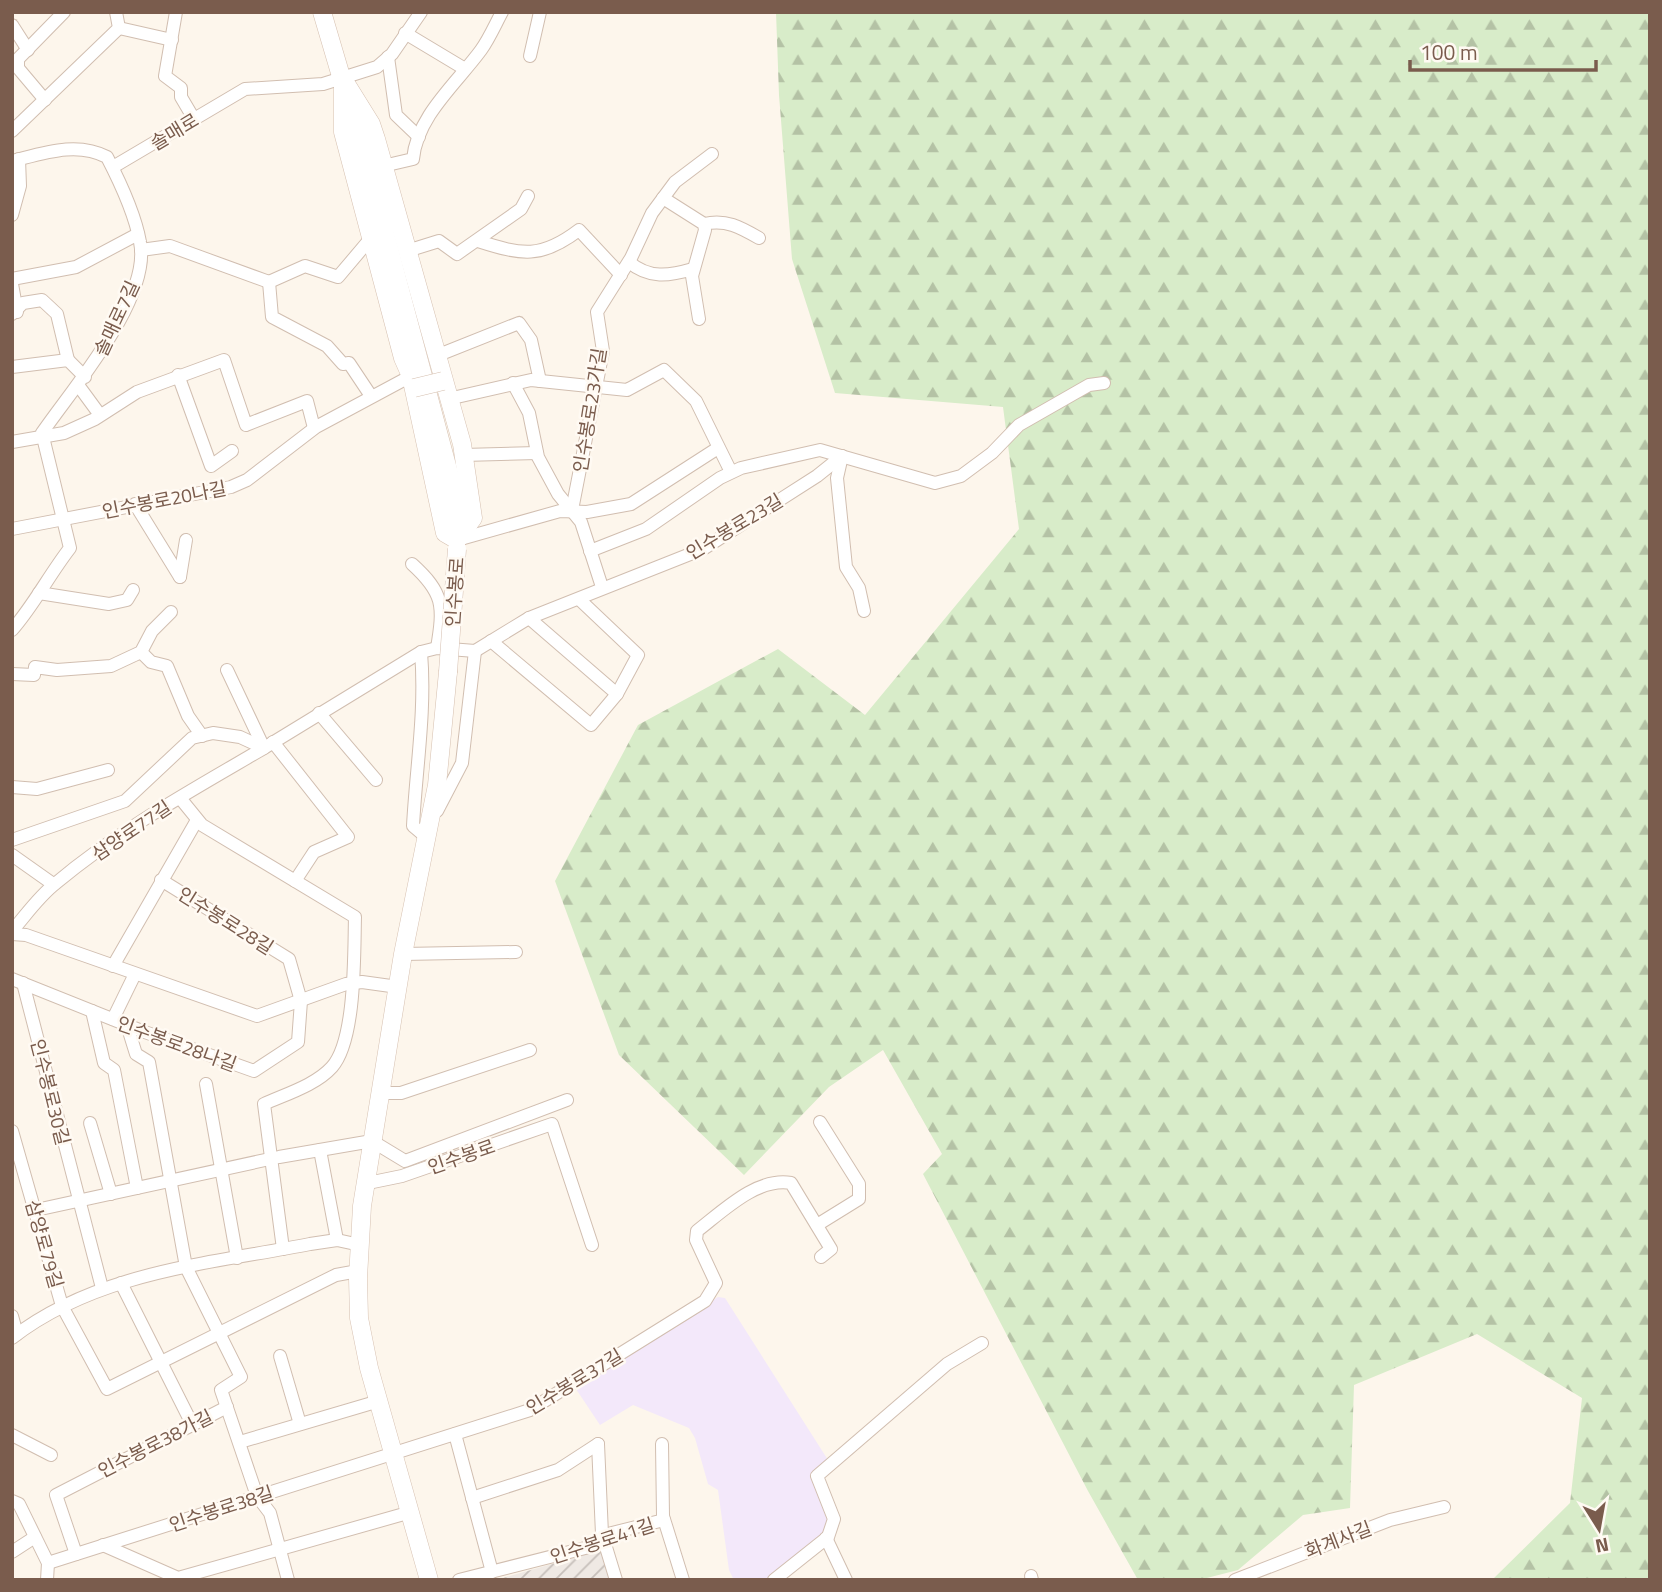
<svg xmlns="http://www.w3.org/2000/svg" width="1662" height="1592" font-family="'Titillium Web','Noto Sans KR',sans-serif">
  <style>
    .industrial { fill: url(#industrial-furrows) }
    .education { fill: #f3e8fa }
    .forest { fill: url(#forest-firs) }
    .lines { fill: none; stroke-linecap: round; stroke-linejoin: round }
    .street-casing { stroke: #d1beb0; stroke-width: 14 }
    .secondary-casing { stroke: #d6c0b0; stroke-width: 19 }
    .street { stroke: #fff; stroke-width: 12 }
    .secondary { stroke: #fff; stroke-width: 18 }
    .secondary-bridge-casing { stroke: #d6c0b0; stroke-width: 19; stroke-linecap: butt }
    .secondary-bridge { stroke: #fff; stroke-width: 18 }
    .labels { text-anchor: middle; dominant-baseline: central; stroke-width: 5; stroke-linejoin: round; paint-order: stroke }
    .street-label { font-size: 19px; fill: #7a5c4d; stroke: #fffaf3 }
  </style>
  <defs>
    <pattern id="industrial-furrows" width="10" height="10" patternUnits="userSpaceOnUse" patternTransform="scale(1.75)"><rect width="10" height="10" fill="#efe9e4"/><path d="M-1 1l2-2M0 10L10 0M9 11l2-2" fill="none" stroke="#c7c0bb"/></pattern>
    <pattern id="forest-firs" width="22" height="20" patternUnits="userSpaceOnUse" patternTransform="scale(1.75)"><rect width="22" height="20" fill="#d8ecc9"/><path d="M5 1l3.5 6h-7zM16 11l3.5 6h-7z" fill="#b4c2a5"/></pattern>
  </defs>
  <rect width="100%" height="100%" fill="#fdf6ec"/>
  <!-- industrial -->
  <path class="industrial" d="M 601,1550 L 610,1580 L 496,1580 Z"/>
  <!-- education -->
  <path class="education" d="M 718,1297 L 725,1298 L 828,1460 L 810,1477 L 831,1519 L 824,1535 L 765,1580 L 734,1580 L 729,1570 L 718,1490 L 708,1484 L 695,1438 L 689,1428 L 633,1405 L 600,1425 L 576,1389 Z"/>
  <!-- forest -->
  <path class="forest" d="M 776,12 L 1650,12 L 1650,1580 L 1492,1580 L 1570,1503 L 1582,1398 L 1477,1334 L 1354,1385 L 1350,1508 L 1303,1515 L 1238,1570 L 1199,1580 L 1138,1580 L 1088,1491 L 923,1174 L 942,1154 L 883,1050 L 829,1087 L 744,1175 L 619,1055 L 555,881 L 638,725 L 778,649 L 865,715 L 1019,529 L 1003,407 L 835,393 L 792,259 L 779,95 Z"/>
  <g class="lines">
    <defs>
      <g id="street">
        <path d="M 176,12 L 165,76 L 181,88 L 181,97 L 194,119"/>
        <path d="M 12,25 L 28,50"/>
        <path d="M 119,28 L 172,40"/>
        <path d="M 405,33 L 465,69"/>
        <path d="M 530,56 L 540,12"/>
        <path d="M 388,57 L 396,115 L 419,137"/>
        <path d="M 45,100 L 18,68 L 18,59 L 64,12"/>
        <path d="M 12,131 L 119,28 L 116,12"/>
        <path d="M 12,161 C 44,153 77,141 107,157 C 120,182 135,214 140,242 C 152,298 72,389 42,433 L 70,548 C 49,575 34,605 12,630"/>
        <path d="M 383,166 L 413,159 C 417,116 457,83 481,50 C 489,39 495,25 502,12"/>
        <path d="M 113,167 L 245,89 L 323,84 L 377,67 L 392,54 L 421,12"/>
        <path d="M 663,198 L 704,224 L 705,230 L 692,276 L 699,319"/>
        <path d="M 12,215 L 20,186 L 19,159"/>
        <path d="M 704,224 C 726,219 740,227 759,238"/>
        <path d="M 478,241 C 522,255 541,259 579,230 L 621,275"/>
        <path d="M 141,250 L 170,246 L 269,282"/>
        <path d="M 407,251 L 439,241 L 457,254 L 521,209 L 528,196"/>
        <path d="M 629,262 C 649,279 669,276 693,269"/>
        <path d="M 12,279 L 76,267 L 138,234"/>
        <path d="M 269,282 L 272,317 L 327,346 L 343,364 L 349,363 L 371,396"/>
        <path d="M 269,282 L 305,266 L 338,277 L 371,238"/>
        <path d="M 12,284 L 17,312"/>
        <path d="M 12,314 L 23,303 L 42,300 L 57,314 L 68,360"/>
        <path d="M 436,356 L 519,323 L 531,340 L 540,381"/>
        <path d="M 12,367 L 68,360 L 85,377"/>
        <path d="M 178,375 L 211,466 L 232,451"/>
        <path d="M 513,383 L 529,413 L 538,457 L 558,494 L 581,522 L 602,587"/>
        <path d="M 78,385 L 100,415"/>
        <path d="M 448,399 L 531,380 L 627,390 L 664,370 L 696,401 L 731,472"/>
        <path d="M 12,442 L 64,433 L 95,419 L 137,392 L 224,360 L 246,425 L 307,401 L 314,428"/>
        <path d="M 463,455 L 537,453"/>
        <path d="M 842,456 L 837,478 L 846,567 L 859,588 L 864,611"/>
        <path d="M 135,504 L 180,577"/>
        <path d="M 572,510 L 603,351 L 597,312 L 631,258 L 652,213 L 675,182 L 712,154"/>
        <path d="M 12,529 L 231,487 L 247,480 L 316,427 L 411,376"/>
        <path d="M 457,540 L 560,511 L 587,512 L 631,504 L 718,448"/>
        <path d="M 590,551 L 646,529 L 720,478 L 741,468 L 820,450 L 935,483 L 961,476 L 992,453 L 1019,425 L 1089,385 L 1104,383"/>
        <path d="M 412,564 C 444,593 444,606 437,648"/>
        <path d="M 180,577 L 186,540"/>
        <path d="M 39,593 L 109,604 L 127,600 L 133,590"/>
        <path d="M 529,618 L 617,694"/>
        <path d="M 491,641 L 591,725 L 617,694 L 638,655 L 580,600"/>
        <path d="M 475,651 L 529,618 L 703,549 L 817,476 L 842,456"/>
        <path d="M 141,652 L 151,662 L 167,666 L 188,716 L 202,736"/>
        <path d="M 421,652 C 426,711 416,768 413,826 L 426,837 L 428,831"/>
        <path d="M 12,674 L 34,675 L 35,667 L 57,670 L 111,666 L 141,652 L 152,631 L 171,612"/>
        <path d="M 319,713 L 376,780"/>
        <path d="M 273,742 L 348,837 L 314,852 L 295,881"/>
        <path d="M 12,787 L 37,789 L 108,770"/>
        <path d="M 180,798 L 202,825 L 355,917 C 354,953 356,1040 332,1067 C 316,1085 286,1094 264,1104 L 283,1249"/>
        <path d="M 437,811 L 462,763 L 475,651"/>
        <path d="M 12,840 L 125,801 L 192,738 L 213,733 L 240,737 L 264,748 L 421,652 L 437,648 L 475,651"/>
        <path d="M 12,855 L 53,884"/>
        <path d="M 12,931 C 26,915 39,896 56,883 C 119,830 194,789 264,748 L 227,670"/>
        <path d="M 12,934 L 26,935 L 257,1016 L 346,984 L 362,982 L 398,987"/>
        <path d="M 403,954 L 516,952"/>
        <path d="M 113,966 L 197,820"/>
        <path d="M 12,979 L 142,1031 L 254,1071 L 298,1042 L 301,1001 L 289,959 L 161,880"/>
        <path d="M 23,983 L 102,1288"/>
        <path d="M 92,1011 L 104,1063 L 114,1070 L 137,1188"/>
        <path d="M 113,1019 L 135,974"/>
        <path d="M 127,1025 L 136,1054 L 149,1062 L 186,1267 L 241,1377 L 221,1390 L 257,1496 L 270,1513 L 288,1580"/>
        <path d="M 206,1084 L 237,1258"/>
        <path d="M 380,1093 L 401,1093 L 530,1050"/>
        <path d="M 90,1123 L 111,1194"/>
        <path d="M 12,1131 L 62,1306 L 107,1389 L 336,1275 L 358,1271"/>
        <path d="M 320,1150 L 337,1240"/>
        <path d="M 368,1183 L 402,1176 L 552,1124 L 592,1245"/>
        <path d="M 36,1210 L 279,1157 L 372,1141 L 405,1161 L 567,1100"/>
        <path d="M 817,1225 L 859,1199 L 859,1184 L 820,1122"/>
        <path d="M 121,1283 L 192,1424"/>
        <path d="M 12,1316 L 17,1334"/>
        <path d="M 12,1338 C 97,1272 208,1264 310,1244 L 337,1240 L 360,1245"/>
        <path d="M 280,1356 L 300,1424"/>
        <path d="M 455,1434 L 492,1572"/>
        <path d="M 12,1435 L 51,1455"/>
        <path d="M 240,1442 L 379,1401"/>
        <path d="M 598,1444 L 602,1534 L 616,1580"/>
        <path d="M 662,1444 L 663,1516 L 683,1580"/>
        <path d="M 472,1498 L 558,1470 L 598,1444"/>
        <path d="M 12,1501 L 19,1504 L 48,1563 L 47,1580"/>
        <path d="M 826,1538 L 846,1580"/>
        <path d="M 103,1545 L 178,1578 L 411,1512"/>
        <path d="M 12,1552 L 35,1537"/>
        <path d="M 76,1554 L 56,1495 L 227,1407"/>
        <path d="M 48,1563 L 530,1410 L 705,1301 L 716,1283 L 696,1240 L 697,1231 C 723,1211 757,1177 791,1183 L 831,1249 L 821,1257"/>
        <path d="M 1031,1576 L 1032,1580"/>
        <path d="M 459,1580 L 597,1545 L 608,1534 L 664,1520"/>
        <path d="M 774,1580 L 828,1537 L 834,1519 L 817,1476 L 947,1364 L 982,1343"/>
        <path d="M 1235,1580 L 1390,1520 L 1444,1507"/>
      </g>
      <g id="secondary">
        <path d="M 322,12 L 361,144 L 450,477 L 458,520 L 457,540"/>
        <path d="M 343,79 L 371,124 L 376,139 L 462,444 L 473,518 L 457,540 L 445,533 L 411,376 L 403,358 L 343,132 Z"/>
        <path d="M 429,1580 L 369,1368 L 359,1318 L 358,1278 L 362,1206 L 403,954 L 437,785 L 448,672"/>
      </g>
    </defs>
    <!-- street casing -->
    <use href="#street" class="street-casing"/>
    <!-- secondary casing -->
    <use href="#secondary" class="secondary-casing"/>
    <!-- street -->
    <use href="#street" class="street"/>
    <!-- secondary -->
    <use href="#secondary" class="secondary"/>
    <defs>
      <g id="secondary-bridge">
        <path d="M 414,388 L 443,381"/>
        <path d="M 448,672 L 457,549"/>
      </g>
    </defs>
    <!-- secondary-bridge casing -->
    <use href="#secondary-bridge" class="secondary-bridge-casing"/>
    <!-- secondary-bridge -->
    <use href="#secondary-bridge" class="secondary-bridge"/>
  </g>
  <g class="labels">
    <!-- street labels -->
    <g class="street-label">
      <text transform="translate(174 131) rotate(-31)">솔매로</text>
      <text transform="translate(116 318) rotate(-65)">솔매로7길</text>
      <text transform="translate(589 410) rotate(-81)">인수봉로23가길</text>
      <text transform="translate(164 499) rotate(-11)">인수봉로20나길</text>
      <text transform="translate(734 526) rotate(-31)">인수봉로23길</text>
      <text transform="translate(454 592) rotate(-86)">인수봉로</text>
      <text transform="translate(131 830) rotate(-34)">삼양로77길</text>
      <text transform="translate(226 920) rotate(32)">인수봉로28길</text>
      <text transform="translate(177 1043) rotate(20)">인수봉로28나길</text>
      <text transform="translate(51 1092) rotate(76)">인수봉로30길</text>
      <text transform="translate(461 1156) rotate(-19)">인수봉로</text>
      <text transform="translate(45 1244) rotate(74)">삼양로79길</text>
      <text transform="translate(574 1381) rotate(-31)">인수봉로37길</text>
      <text transform="translate(155 1443) rotate(-27)">인수봉로38가길</text>
      <text transform="translate(221 1508) rotate(-18)">인수봉로38길</text>
      <text transform="translate(1338 1539) rotate(-21)">화계사길</text>
      <text transform="translate(602 1540) rotate(-18)">인수봉로41길</text>
    </g>
  </g>
  <!-- border -->
  <rect width="1662" height="1592" fill="none" stroke="#7a5c4d" stroke-width="28"/>
  <!-- north arrow -->
  <g transform="translate(1599 1529) rotate(169)" stroke="#fffaf3" stroke-width="5" paint-order="stroke">
  <path d="M0-5L12 26L0 18L-12 26Z" fill="#7a5c4d"/>
  <text y="-10" font-size="19" font-weight="bold" text-anchor="middle" fill="#7a5c4d">N</text>
  </g>
  <!-- scale -->
  <path d="M1410 60v10h186v-10" fill="none" stroke="#7a5c4d" stroke-width="3.5"/>
  <text x="1420" y="60" font-size="21" fill="#7a5c4d" stroke="#fffaf3" stroke-width="5" paint-order="stroke">100 m</text>
</svg>
